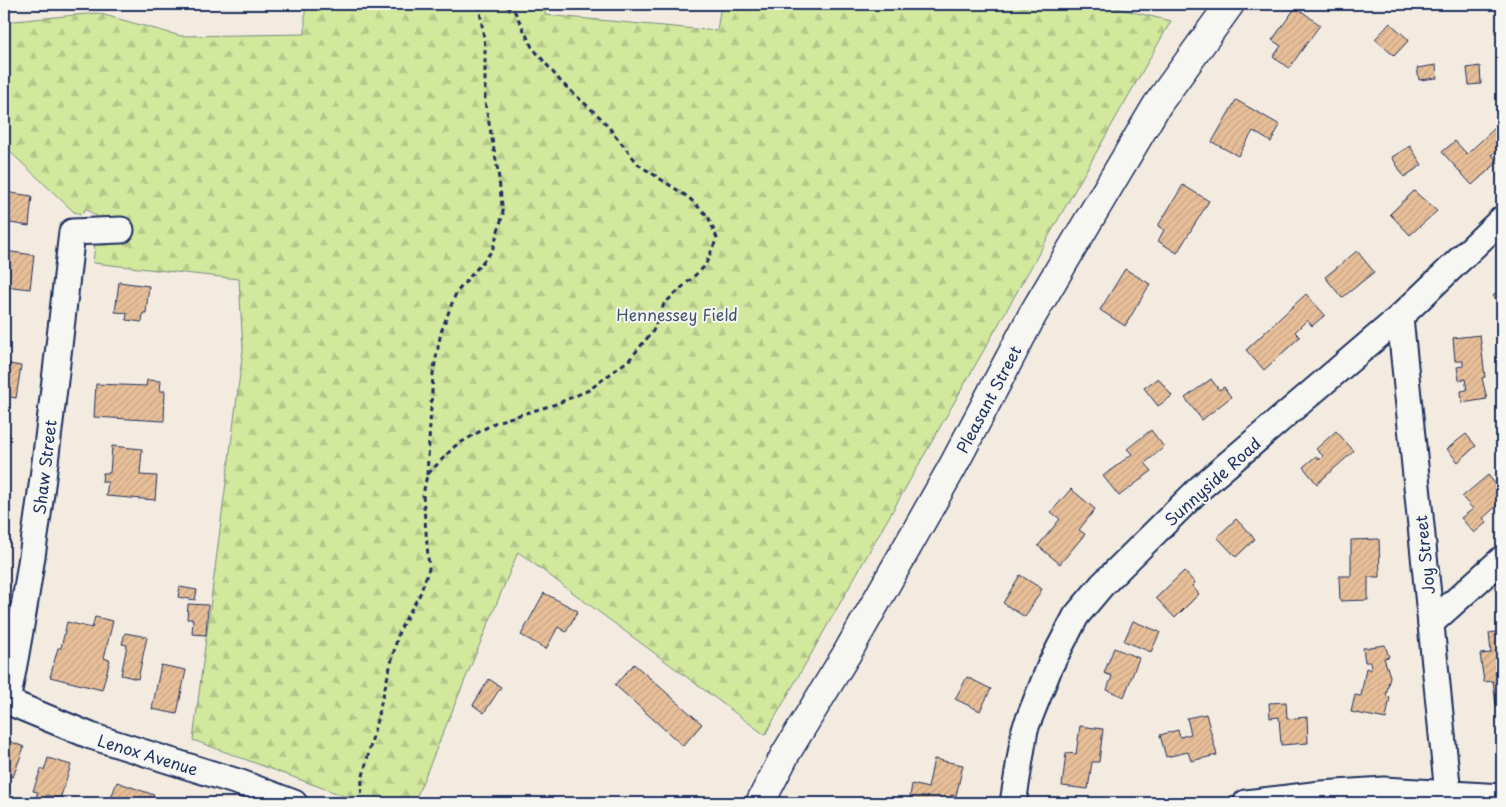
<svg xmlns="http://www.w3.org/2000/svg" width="1506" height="807" font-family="'Playpen Sans',sans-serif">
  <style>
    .forest { fill: url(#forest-firs); stroke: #768c7e }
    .building { fill: url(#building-hatch); stroke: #1b2f5e }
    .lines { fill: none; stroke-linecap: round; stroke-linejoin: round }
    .minor-casing { stroke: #1b2f5e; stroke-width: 29 }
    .tertiary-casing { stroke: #1b2f5e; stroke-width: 31 }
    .path { stroke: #1b2f5e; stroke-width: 3; stroke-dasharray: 5 4; stroke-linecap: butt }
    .minor { stroke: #f6f6f2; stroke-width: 25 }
    .tertiary { stroke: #f6f6f2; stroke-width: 28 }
    .labels { text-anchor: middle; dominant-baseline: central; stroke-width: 4; stroke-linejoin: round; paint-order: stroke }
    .park-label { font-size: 16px; fill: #40546b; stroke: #f6f6f2 }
    .street-label { font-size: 16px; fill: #1b2f5e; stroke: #f6f6f2 }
  </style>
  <defs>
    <pattern id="forest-firs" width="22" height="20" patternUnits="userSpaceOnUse" patternTransform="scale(1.25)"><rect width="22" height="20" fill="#d2e89d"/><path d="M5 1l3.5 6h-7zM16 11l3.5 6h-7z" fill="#b4c78a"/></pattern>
    <pattern id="building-hatch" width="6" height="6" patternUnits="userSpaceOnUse" patternTransform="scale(1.25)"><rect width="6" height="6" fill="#e8bf98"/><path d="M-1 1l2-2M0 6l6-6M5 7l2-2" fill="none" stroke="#c6a485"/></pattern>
  </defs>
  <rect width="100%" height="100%" fill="#f3ebe0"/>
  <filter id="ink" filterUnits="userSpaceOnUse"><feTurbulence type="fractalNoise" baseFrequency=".02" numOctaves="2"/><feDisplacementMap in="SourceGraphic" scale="10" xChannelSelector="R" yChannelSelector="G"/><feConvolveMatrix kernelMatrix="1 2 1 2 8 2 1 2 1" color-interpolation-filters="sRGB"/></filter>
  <g filter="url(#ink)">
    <!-- forest -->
    <path class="forest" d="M 305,4 L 546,4 L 545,15 L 717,31 L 721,4 L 1099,4 L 1171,21 L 765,735 L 518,552 L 414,803 L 363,803 L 193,740 L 243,350 L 239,279 L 93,263 L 98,217 L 86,209 L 81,214 L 74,212 L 4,146 L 4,22 L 97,13 L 181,36 L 305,34 Z"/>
    <!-- building -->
    <g class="building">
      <path d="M 1296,7 L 1320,25 L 1289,68 L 1273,57 L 1281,46 L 1272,40 Z"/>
      <path d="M 1390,23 L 1409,40 L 1394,56 L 1375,39 Z"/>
      <path d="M 1436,65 L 1437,78 L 1419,80 L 1417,68 Z"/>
      <path d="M 1480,66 L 1481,84 L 1469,85 L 1467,68 Z"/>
      <path d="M 1236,100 L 1280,125 L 1271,142 L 1253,131 L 1238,156 L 1212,142 Z"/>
      <path d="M 1495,128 L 1502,136 L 1502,145 L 1492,155 L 1498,162 L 1472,185 L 1442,152 L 1455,141 L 1467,154 Z"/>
      <path d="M 1410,146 L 1422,165 L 1404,177 L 1392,157 Z"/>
      <path d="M 1183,185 L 1209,201 L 1177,253 L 1158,241 L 1164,230 L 1158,226 Z"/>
      <path d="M 1414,191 L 1437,211 L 1410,235 L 1390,214 Z"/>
      <path d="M 4,192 L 32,196 L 29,226 L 4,222 Z"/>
      <path d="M 4,251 L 34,255 L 30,289 L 4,286 Z"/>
      <path d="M 1357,251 L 1374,272 L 1342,298 L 1325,277 Z"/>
      <path d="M 1125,269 L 1150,284 L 1125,326 L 1100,310 Z"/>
      <path d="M 119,282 L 149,286 L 146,313 L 143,313 L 142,322 L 126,320 L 127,313 L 115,312 Z"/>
      <path d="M 1502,287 L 1502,306 L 1493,296 Z"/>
      <path d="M 1306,294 L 1325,315 L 1312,326 L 1307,320 L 1295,332 L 1300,337 L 1264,370 L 1246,350 Z"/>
      <path d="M 1480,335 L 1485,377 L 1482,378 L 1487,399 L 1462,403 L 1461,391 L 1467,390 L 1465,379 L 1459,380 L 1457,367 L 1463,366 L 1463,361 L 1455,361 L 1453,338 Z"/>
      <path d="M 4,363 L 21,366 L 16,398 L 4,396 Z"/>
      <path d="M 1158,378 L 1172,396 L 1158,406 L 1144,388 Z"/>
      <path d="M 1211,379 L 1219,390 L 1224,387 L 1231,397 L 1202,420 L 1185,398 Z"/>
      <path d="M 147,380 L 161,381 L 160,391 L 165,391 L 164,421 L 94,417 L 96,384 L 146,386 Z"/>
      <path d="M 1151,430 L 1164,447 L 1145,463 L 1152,471 L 1119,496 L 1103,476 L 1132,454 L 1127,449 Z"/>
      <path d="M 1336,431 L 1354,451 L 1317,484 L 1303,467 L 1316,456 L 1319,460 L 1323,456 L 1316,449 Z"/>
      <path d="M 4,433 L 9,433 L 6,458 L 4,458 Z"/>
      <path d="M 1466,434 L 1476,446 L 1458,462 L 1447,449 Z"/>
      <path d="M 1502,440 L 1502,450 L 1497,444 Z"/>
      <path d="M 112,446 L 142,449 L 140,475 L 157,476 L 155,500 L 106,496 L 108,482 L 102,482 L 103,473 L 110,473 Z"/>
      <path d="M 1488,475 L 1502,492 L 1502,501 L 1483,518 L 1487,522 L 1474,533 L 1461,518 L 1473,509 L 1462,497 Z"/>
      <path d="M 1071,489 L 1095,509 L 1079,530 L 1085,534 L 1060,564 L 1038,546 L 1060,519 L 1051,512 Z"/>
      <path d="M 1236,519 L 1255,539 L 1236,557 L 1217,537 Z"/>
      <path d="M 1379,539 L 1380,577 L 1368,577 L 1368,600 L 1340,601 L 1339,576 L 1351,576 L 1351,540 Z"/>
      <path d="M 1184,571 L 1195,583 L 1192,586 L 1199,594 L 1175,618 L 1156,598 Z"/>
      <path d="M 1020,575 L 1042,589 L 1025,617 L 1003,603 Z"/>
      <path d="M 180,587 L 197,590 L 195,600 L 178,597 Z"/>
      <path d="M 544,593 L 578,611 L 566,632 L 558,627 L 546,649 L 521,635 Z"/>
      <path d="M 188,604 L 208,605 L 206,635 L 192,634 L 193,619 L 187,619 Z"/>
      <path d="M 95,617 L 113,621 L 104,658 L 110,660 L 102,690 L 50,677 L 58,648 L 61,648 L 67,622 L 92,628 Z"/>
      <path d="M 1133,621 L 1160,632 L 1151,652 L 1124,641 Z"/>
      <path d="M 1502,631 L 1502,704 L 1496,705 L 1493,681 L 1484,682 L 1480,654 L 1491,653 L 1489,633 Z"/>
      <path d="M 125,633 L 147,637 L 138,679 L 121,675 L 127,645 L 122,644 Z"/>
      <path d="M 1385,645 L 1389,657 L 1384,658 L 1390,676 L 1386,696 L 1390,697 L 1386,719 L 1351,712 L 1355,695 L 1361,696 L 1366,668 L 1371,670 L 1370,662 L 1365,662 L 1363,648 Z"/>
      <path d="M 1114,648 L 1139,658 L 1124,697 L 1107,690 L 1112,676 L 1104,673 Z"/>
      <path d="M 634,664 L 702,724 L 683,746 L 615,685 Z"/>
      <path d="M 161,665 L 186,670 L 177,714 L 152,709 Z"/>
      <path d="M 967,677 L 991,689 L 980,711 L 955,699 Z"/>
      <path d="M 489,679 L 501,687 L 484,713 L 473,705 Z"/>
      <path d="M 1286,702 L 1287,719 L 1307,717 L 1308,743 L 1281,745 L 1279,717 L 1270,718 L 1269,703 Z"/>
      <path d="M 1206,714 L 1217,755 L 1191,761 L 1188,752 L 1166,757 L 1160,735 L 1178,730 L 1180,737 L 1191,734 L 1187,718 Z"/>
      <path d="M 1080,726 L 1103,729 L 1099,762 L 1092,762 L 1088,789 L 1062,786 L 1066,753 L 1076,754 Z"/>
      <path d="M 4,739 L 24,747 L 13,777 L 4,774 Z"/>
      <path d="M 48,758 L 71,765 L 60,799 L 47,795 L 45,802 L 35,799 L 38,792 L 33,791 L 41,769 L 44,771 Z"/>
      <path d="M 934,759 L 963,765 L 956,796 L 951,795 L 949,803 L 909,803 L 912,784 L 928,788 Z"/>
      <path d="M 117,782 L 154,795 L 152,803 L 109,803 Z"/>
      <path d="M 674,798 L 681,803 L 671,803 Z"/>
    </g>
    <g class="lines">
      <defs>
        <g id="minor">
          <path d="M 1400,317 L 1448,794"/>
          <path d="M 1431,623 L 1502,559"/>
          <path d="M 4,700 L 91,736 L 241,783 L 294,803"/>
          <path d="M 7,701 C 38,546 54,389 72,232 L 121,230"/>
          <path d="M 1013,803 L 1025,729 L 1050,666 L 1076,616 L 1102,585 L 1200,488 L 1400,317 L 1502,219"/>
          <path d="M 1246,803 L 1321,794 L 1384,790 L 1502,797"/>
        </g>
        <path id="tertiary" d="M 760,803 L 786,753 L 846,655 L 953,466 L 1033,314 L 1157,105 L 1230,4"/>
      </defs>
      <!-- minor casing -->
      <use href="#minor" class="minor-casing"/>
      <!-- tertiary casing -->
      <use href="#tertiary" class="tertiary-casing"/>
      <!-- path -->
      <g class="path">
        <path d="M 427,475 L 433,374 L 441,332 L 456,293 L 492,251 L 503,214 L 498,171 L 485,102 L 485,46 L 479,4"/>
        <path d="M 361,803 L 362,780 L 399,631 L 420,594 L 429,569 L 423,495 L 427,475 L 455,446 L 496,422 L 556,404 L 589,390 L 630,359 L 653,331 L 664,304 L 705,266 L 717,238 L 708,216 L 688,197 L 639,165 L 602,119 L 562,83 L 532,47 L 515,12 L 503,4"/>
      </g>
      <!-- minor -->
      <use href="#minor" class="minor"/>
      <!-- tertiary -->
      <use href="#tertiary" class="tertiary"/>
    </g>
  </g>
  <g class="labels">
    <!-- park labels -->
    <g class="park-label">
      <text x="677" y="314">Hennessey Field</text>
    </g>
    <!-- street labels -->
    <g class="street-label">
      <text transform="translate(988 399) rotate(-62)">Pleasant Street</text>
      <text transform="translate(44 467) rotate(-83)">Shaw Street</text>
      <text transform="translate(1212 481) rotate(-42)">Sunnyside Road</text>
      <text transform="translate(1424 555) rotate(-96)">Joy Street</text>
      <text transform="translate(148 754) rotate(17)">Lenox Avenue</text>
    </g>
  </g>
  <!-- margin -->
  <rect width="1506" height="807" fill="none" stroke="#f6f6f2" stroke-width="20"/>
  <rect x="10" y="10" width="1486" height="787" fill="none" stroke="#1b2f5e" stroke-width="2" filter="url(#ink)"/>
</svg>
